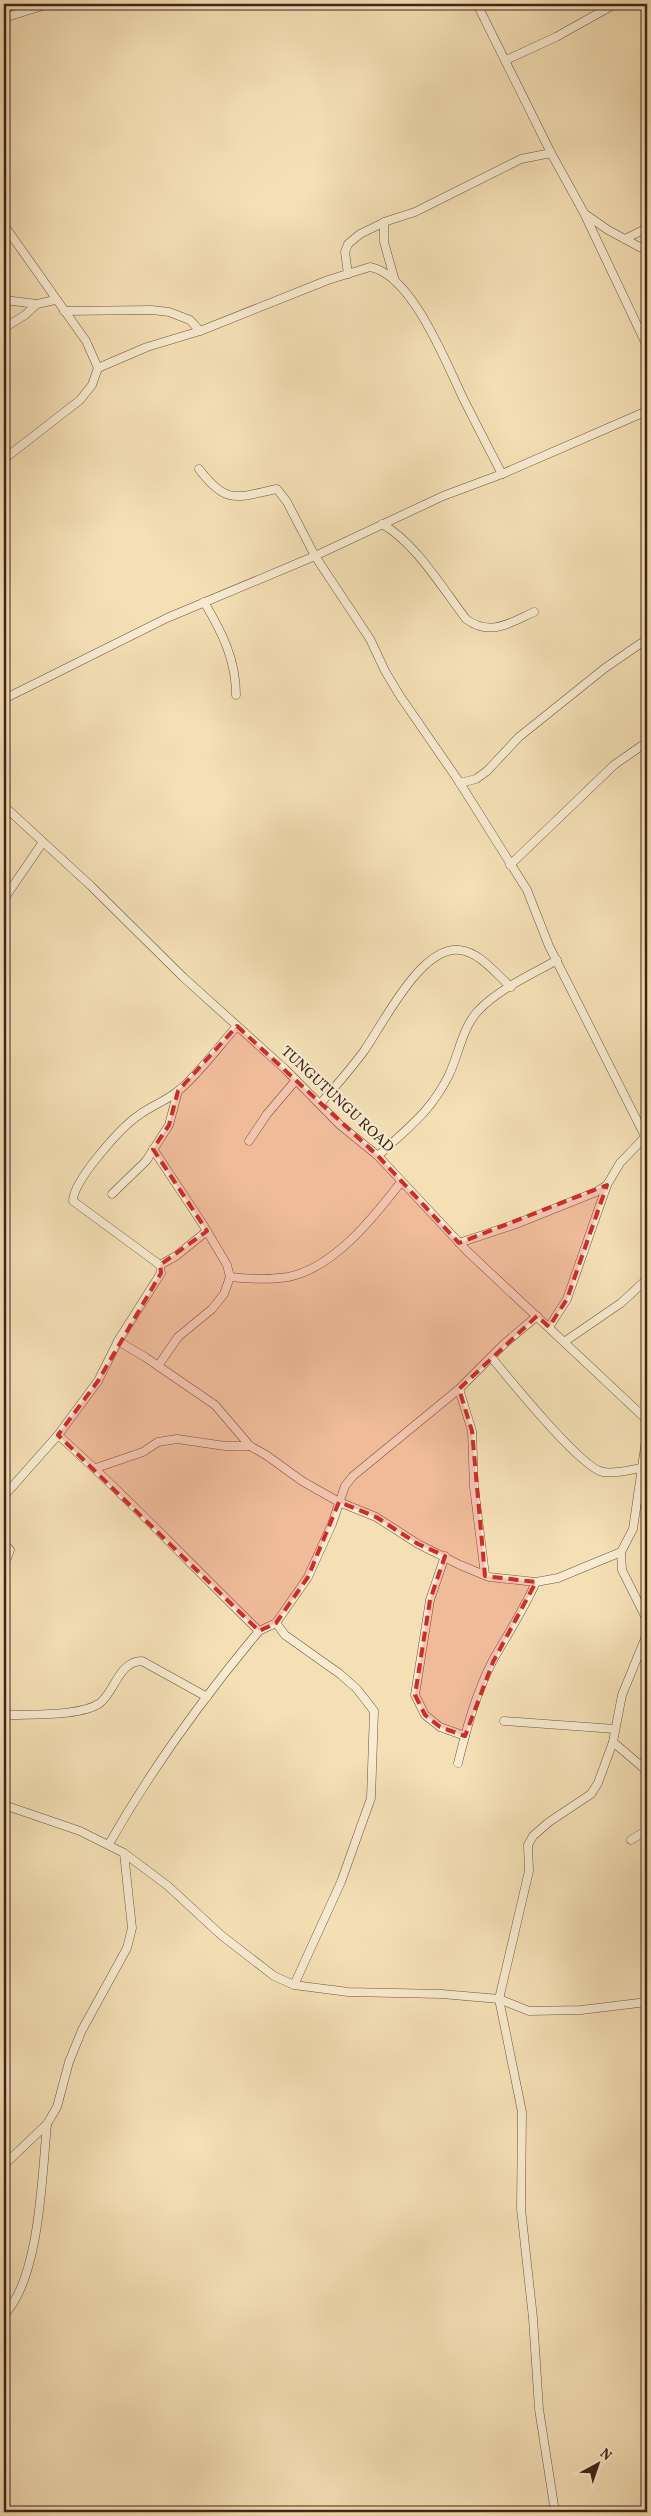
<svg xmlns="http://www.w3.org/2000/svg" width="651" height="2516" font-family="Vollkorn,serif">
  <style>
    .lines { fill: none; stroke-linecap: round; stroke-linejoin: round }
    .minor-casing { stroke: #6d5340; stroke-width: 9 }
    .minor { stroke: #f8ebd0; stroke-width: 8 }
    .marked { fill: #d62828; fill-opacity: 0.2; stroke: #d62828; stroke-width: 4; stroke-dasharray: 10 6; stroke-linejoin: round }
    .labels { text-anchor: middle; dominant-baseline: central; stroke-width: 4.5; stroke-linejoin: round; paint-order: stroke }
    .street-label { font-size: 15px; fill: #402418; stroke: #f8ebd0 }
  </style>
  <rect width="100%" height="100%" fill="#f5e0b6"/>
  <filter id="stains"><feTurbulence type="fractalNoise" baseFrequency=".004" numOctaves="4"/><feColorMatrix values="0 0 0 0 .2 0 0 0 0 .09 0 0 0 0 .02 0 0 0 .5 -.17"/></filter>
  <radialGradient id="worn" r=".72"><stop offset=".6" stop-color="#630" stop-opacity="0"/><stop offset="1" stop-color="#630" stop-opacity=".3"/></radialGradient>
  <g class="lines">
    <defs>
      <g id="minor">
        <path d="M 477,4 L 551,153 L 584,213 L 647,346"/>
        <path d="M 4,18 L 48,4"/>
        <path d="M 506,60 L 556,37 L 615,4"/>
        <path d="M 585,214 L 608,230 L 647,251"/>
        <path d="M 384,222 L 384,242 L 395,281"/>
        <path d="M 4,225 L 86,341 L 98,368 L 92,385 L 80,400 L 4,459"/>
        <path d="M 625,239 L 647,228"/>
        <path d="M 348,274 L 345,252 L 348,244 L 360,234 L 387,221 L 415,212 L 521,159 L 551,153"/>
        <path d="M 4,300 L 37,304 L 55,300"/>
        <path d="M 64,311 L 152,310 L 169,312 L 190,320 L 200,331"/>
        <path d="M 4,328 L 25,315 L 37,304"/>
        <path d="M 98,368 L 147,347 L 200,331 L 328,280 L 370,267 C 412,274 447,365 463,398 C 476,424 489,449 502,474"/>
        <path d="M 199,469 C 227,506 237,497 277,489 L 287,502 L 315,556 L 370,639 L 385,671 L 400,696 L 458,780 L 527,890 L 549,946 L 647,1140"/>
        <path d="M 382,524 C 415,542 443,589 466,619 C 490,637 510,623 534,612"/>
        <path d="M 204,602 C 222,632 236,660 236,695"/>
        <path d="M 4,699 L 167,618 L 315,556 L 443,496 L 502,474 L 647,411"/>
        <path d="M 460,783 L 476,779 L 487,771 L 519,737 L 605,668 L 647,639"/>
        <path d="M 4,806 L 91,886 L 183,977 L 285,1069 L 340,1125 L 378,1156 L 468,1252 L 647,1420"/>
        <path d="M 510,865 L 614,765 L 647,742"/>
        <path d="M 4,899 L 43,842"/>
        <path d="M 320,1104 C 335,1087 350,1070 364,1051 C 383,1024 421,946 459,950 C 480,952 496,974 511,987"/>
        <path d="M 249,1141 L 267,1114 L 296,1080"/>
        <path d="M 153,1149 L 204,1226 L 227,1265 L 230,1277 L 224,1294 L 212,1309 L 178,1337 L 158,1366"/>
        <path d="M 378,1156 C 406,1129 429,1114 448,1077 C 458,1057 462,1029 477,1012 C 498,989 531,975 557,960"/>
        <path d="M 112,1194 L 146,1161 L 169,1125 L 178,1091"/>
        <path d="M 459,1243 L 516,1224 L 596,1192 L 607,1185 L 620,1163 L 646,1136"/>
        <path d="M 160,1265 L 176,1256 L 207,1231"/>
        <path d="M 230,1277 C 249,1279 269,1280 288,1277 C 334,1268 374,1217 401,1182"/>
        <path d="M 549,1327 L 567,1299 L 607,1185"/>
        <path d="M 118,1341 L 145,1357 L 215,1405 L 250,1446 L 266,1455 L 302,1481 L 339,1502 L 376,1517 L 418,1544 L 460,1565 L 489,1577 L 536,1582 L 558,1578 L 621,1552"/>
        <path d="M 564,1342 L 621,1303 L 647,1279"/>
        <path d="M 492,1358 C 509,1379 582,1469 603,1472 C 616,1474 629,1470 641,1468"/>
        <path d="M 4,1359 L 4,1360"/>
        <path d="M 459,1389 L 472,1431 L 474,1487 L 485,1575"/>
        <path d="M 647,1433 L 633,1529 L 621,1552 L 622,1570 L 647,1620"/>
        <path d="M 58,1435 C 128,1497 192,1566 259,1631"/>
        <path d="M 96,1468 L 143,1452 L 158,1442 L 177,1439 L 225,1446 L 250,1446"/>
        <path d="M 4,1496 L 58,1435 L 98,1381 L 118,1341 L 161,1273 L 160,1265 L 73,1201 C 73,1181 121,1127 139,1115 C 151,1106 166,1101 178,1091 C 198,1075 219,1046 237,1026"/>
        <path d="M 4,1543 L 10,1550 L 7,1558 L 4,1561"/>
        <path d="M 445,1556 L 430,1600 L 415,1695 L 425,1715 L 440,1727 L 465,1736"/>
        <path d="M 276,1623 L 285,1635 L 340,1674 L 357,1689 L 374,1711 L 371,1798 L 341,1882 L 294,1985"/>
        <path d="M 4,1714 L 12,1715 C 34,1714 82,1716 100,1703 C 115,1691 119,1661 142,1661 L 207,1697"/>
        <path d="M 504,1721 L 615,1729"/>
        <path d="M 613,1742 L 647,1771"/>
        <path d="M 458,1763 C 467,1727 476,1693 493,1660 C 508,1634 524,1609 536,1582"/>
        <path d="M 4,1805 L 80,1831 L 124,1853 L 132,1928 L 127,1948 L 82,2030 L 69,2062 L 57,2107 L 47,2124 L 4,2165"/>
        <path d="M 631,1840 L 647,1830"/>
        <path d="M 109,1844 C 152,1768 203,1698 259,1631 L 276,1623 L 308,1577 L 332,1524 L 345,1486 L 353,1476 L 459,1389 L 504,1344 L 537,1316"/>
        <path d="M 124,1853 L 168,1886 L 221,1935 L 274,1976 L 294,1985 L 348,1992 L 442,1994 L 499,1999 L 529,2011 L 581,2010 L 647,2002"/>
        <path d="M 4,2315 C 40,2278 42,2175 47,2124"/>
        <path d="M 555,2512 L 539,2409 L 533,2318 L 521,2209 L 522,2112 L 499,1999 L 529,1871 L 528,1845 L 533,1836 L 549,1822 L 591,1794 L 598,1783 L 613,1742 L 622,1695 L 647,1634"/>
      </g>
    </defs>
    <!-- minor casing -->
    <use href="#minor" class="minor-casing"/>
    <!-- minor -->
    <use href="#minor" class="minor"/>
  </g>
  <!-- marked area -->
  <path class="marked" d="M 237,1026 L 378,1156 L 459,1243 L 607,1185 L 567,1299 L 549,1327 L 537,1316 L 459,1389 L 472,1431 L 485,1576 L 536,1582 L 493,1662 L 465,1736 L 440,1727 L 425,1715 L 415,1695 L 430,1600 L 445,1556 L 418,1544 L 376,1517 L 339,1502 L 308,1577 L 276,1623 L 259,1631 L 58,1435 L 98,1381 L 161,1273 L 160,1265 L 207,1231 L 153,1149 L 169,1125 L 178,1091 Z"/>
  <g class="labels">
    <!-- street labels -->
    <g class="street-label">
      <text transform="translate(337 1100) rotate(43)">TUNGUTUNGU ROAD</text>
    </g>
  </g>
  <!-- margin -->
  <rect width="651" height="2516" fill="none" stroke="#f5e0b6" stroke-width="20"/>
  <rect x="5" y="5" width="641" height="2506" fill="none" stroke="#402418" stroke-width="2.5"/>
  <rect x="10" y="10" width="631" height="2496" fill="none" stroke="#402418"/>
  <!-- north arrow -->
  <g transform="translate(598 2464) rotate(40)" stroke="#f8ebd0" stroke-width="4" paint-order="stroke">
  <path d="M0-4L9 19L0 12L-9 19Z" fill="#402418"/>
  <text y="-8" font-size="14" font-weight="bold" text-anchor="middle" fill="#402418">N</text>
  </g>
  <rect width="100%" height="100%" filter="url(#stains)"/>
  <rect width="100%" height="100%" fill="url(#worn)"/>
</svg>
